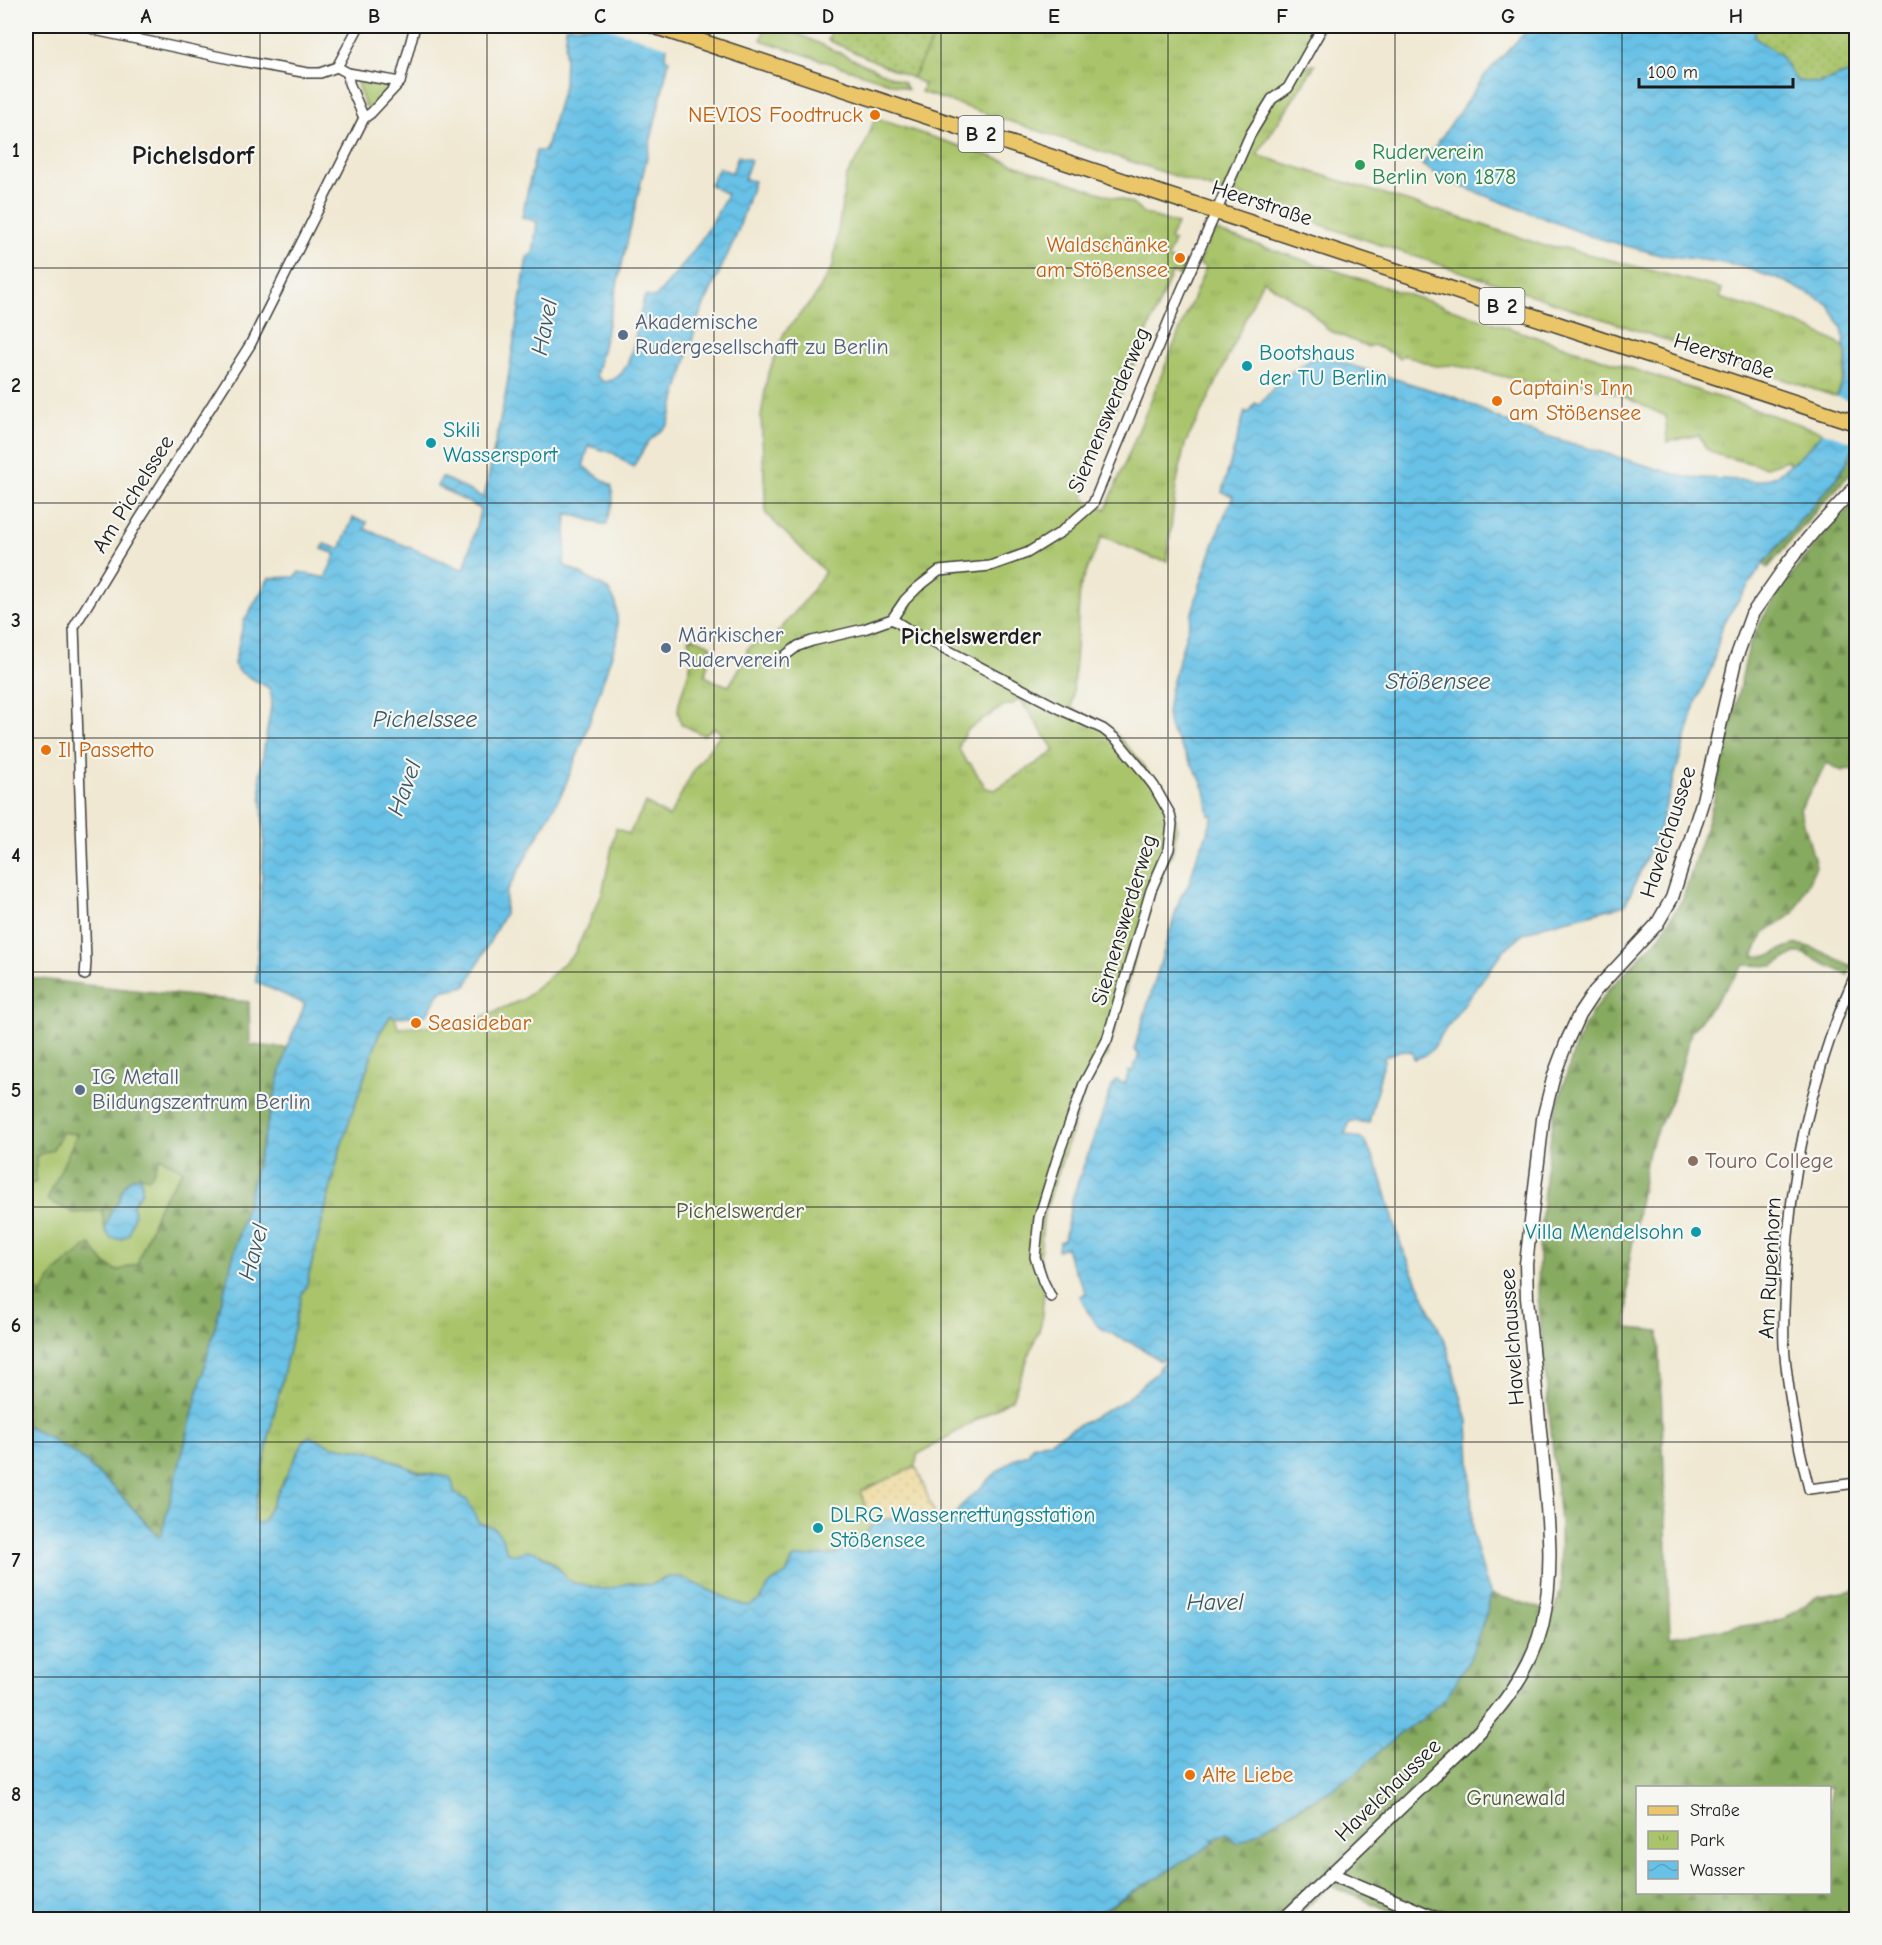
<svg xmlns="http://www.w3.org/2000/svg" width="1882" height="1945" font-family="'Comic Neue',sans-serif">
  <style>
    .grass { fill: #a9c46b; stroke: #627044; stroke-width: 1.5 }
    .forest { fill: url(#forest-firs); stroke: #51633e; stroke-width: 1.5; fill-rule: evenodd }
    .sand { fill: url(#sand-dots); stroke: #857b5d; stroke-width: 1.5 }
    .park { fill: url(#park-tufts); stroke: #627044; stroke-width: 1.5; fill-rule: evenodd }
    .garden { fill: url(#garden-dots); stroke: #627044; stroke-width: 1.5 }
    .water { fill: url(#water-waves); stroke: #426e81; stroke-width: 1.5 }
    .pier { fill: #f0e8d2 }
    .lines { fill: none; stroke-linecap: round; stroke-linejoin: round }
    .minor-casing { stroke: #3c3b37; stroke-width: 12 }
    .tertiary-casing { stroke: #3c3b37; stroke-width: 15 }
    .primary-casing { stroke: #3c3b37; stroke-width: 18 }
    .minor { stroke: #fff; stroke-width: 9 }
    .tertiary { stroke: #fff; stroke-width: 12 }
    .primary { stroke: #ebc669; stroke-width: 15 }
    .grid { fill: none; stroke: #1c1c1c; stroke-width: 1.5; stroke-opacity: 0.55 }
    .food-dot { fill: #e8710a; stroke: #f6f6f2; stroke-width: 2 }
    .leisure-dot { fill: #2e9e5b; stroke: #f6f6f2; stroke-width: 2 }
    .service-dot { fill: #5c6f8a; stroke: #f6f6f2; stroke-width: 2 }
    .culture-dot { fill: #0f9aa8; stroke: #f6f6f2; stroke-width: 2 }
    .education-dot { fill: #8d6e63; stroke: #f6f6f2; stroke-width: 2 }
    .labels { text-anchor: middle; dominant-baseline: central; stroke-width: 4.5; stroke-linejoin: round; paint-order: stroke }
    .shield { fill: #f6f6f2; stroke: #5d5d5c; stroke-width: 1.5 }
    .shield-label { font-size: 21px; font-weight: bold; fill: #1c1c1c }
    .food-label { font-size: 22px; fill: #c56008; stroke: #f6f6f2; text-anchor: start }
    .leisure-label { font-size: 22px; fill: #27864d; stroke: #f6f6f2; text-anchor: start }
    .street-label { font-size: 22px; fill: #1c1c1c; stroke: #f6f6f2 }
    .service-label { font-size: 22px; fill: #4e5e75; stroke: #f6f6f2; text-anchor: start }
    .culture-label { font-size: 22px; fill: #0d838f; stroke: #f6f6f2; text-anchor: start }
    .education-label { font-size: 22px; fill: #785e54; stroke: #f6f6f2; text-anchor: start }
    .park-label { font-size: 22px; fill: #4d5738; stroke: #f6f6f2 }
    .water-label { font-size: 24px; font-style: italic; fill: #375663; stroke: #f6f6f2 }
    .neighbourhood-label { font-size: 24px; font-weight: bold; fill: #1c1c1c; stroke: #f6f6f2 }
    .quarter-label { font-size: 26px; font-weight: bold; fill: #1c1c1c; stroke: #f6f6f2 }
    .neatline { fill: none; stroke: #1c1c1c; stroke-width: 2 }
    .grid-label { font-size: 20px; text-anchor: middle; font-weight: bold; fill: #1c1c1c }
  </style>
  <defs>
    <pattern id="forest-firs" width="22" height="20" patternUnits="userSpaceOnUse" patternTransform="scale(1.5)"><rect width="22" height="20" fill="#86aa5f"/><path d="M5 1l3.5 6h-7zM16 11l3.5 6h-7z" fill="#6d8a4e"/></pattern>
    <pattern id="sand-dots" width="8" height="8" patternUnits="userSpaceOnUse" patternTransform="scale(1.5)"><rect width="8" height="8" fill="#eeda9e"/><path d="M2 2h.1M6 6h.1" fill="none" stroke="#ccba88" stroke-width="1.8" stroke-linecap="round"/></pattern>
    <pattern id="park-tufts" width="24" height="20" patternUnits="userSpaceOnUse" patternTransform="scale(1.5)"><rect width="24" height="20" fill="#a9c46b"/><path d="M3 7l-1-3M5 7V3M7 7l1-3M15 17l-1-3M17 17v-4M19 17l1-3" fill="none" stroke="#91a85c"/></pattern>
    <pattern id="garden-dots" width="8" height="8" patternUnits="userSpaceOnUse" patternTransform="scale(1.5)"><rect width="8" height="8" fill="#a9c46b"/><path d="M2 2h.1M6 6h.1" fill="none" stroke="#91a85c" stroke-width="1.8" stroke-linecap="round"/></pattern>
    <pattern id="water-waves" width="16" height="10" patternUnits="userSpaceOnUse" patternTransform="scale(1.5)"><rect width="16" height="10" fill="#68c1e6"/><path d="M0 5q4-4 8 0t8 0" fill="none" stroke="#5aa5c5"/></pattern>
  </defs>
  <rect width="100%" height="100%" fill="#f6f6f2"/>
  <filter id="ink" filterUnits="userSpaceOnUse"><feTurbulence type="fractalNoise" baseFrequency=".0167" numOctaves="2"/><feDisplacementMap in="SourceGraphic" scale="12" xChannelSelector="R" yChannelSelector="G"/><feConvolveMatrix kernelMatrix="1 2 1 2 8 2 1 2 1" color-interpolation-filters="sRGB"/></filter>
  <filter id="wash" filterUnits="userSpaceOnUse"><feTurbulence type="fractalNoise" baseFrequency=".008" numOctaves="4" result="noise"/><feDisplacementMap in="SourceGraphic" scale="24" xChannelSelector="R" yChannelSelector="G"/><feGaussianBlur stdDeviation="1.35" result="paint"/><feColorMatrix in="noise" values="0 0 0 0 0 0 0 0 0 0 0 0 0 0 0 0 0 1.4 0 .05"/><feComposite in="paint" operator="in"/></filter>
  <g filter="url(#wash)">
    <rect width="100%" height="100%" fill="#f0e8d2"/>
    <!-- grass -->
    <g class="grass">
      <path d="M 766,26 L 781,26 L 903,82 L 908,89 L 761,40 Z"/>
      <path d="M 360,81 L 385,86 L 387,92 L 371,108 L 365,106 L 357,84 Z"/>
      <path d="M 63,1132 L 78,1134 L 74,1213 L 102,1210 L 105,1230 L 111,1238 L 134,1214 L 133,1204 L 142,1191 L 141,1176 L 160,1157 L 184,1170 L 161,1202 L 137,1264 L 117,1272 L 104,1263 L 90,1244 L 55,1272 L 42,1294 L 26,1283 L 26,1186 L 36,1181 L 36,1156 L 52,1150 Z"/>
    </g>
    <!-- forest -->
    <g class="forest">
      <path d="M 1856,443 L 1856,468 L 1822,504 L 1768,568 L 1763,564 L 1836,479 Z"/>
      <path d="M 1856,501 L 1856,773 L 1849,769 L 1842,771 L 1827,763 L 1800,809 L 1816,866 L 1794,913 L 1764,933 L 1753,956 C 1776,959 1775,950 1793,945 C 1806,941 1839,961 1852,966 L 1848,975 L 1802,953 L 1795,953 L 1773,966 L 1744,965 L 1691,1032 L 1674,1094 L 1648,1151 L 1628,1269 L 1628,1328 L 1659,1331 L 1670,1637 L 1783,1620 L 1818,1596 L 1856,1590 L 1856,1919 L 1409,1919 L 1329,1885 L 1295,1919 L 1088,1920 L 1215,1842 L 1212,1840 L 1227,1833 L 1236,1843 L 1328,1792 L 1362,1768 L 1398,1734 L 1421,1720 L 1470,1659 L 1487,1611 L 1491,1594 L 1554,1612 L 1561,1590 L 1560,1523 L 1538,1296 L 1539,1248 L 1545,1177 L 1554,1115 L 1576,1044 L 1591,1014 L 1609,989 L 1660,936 L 1683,898 L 1713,803 L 1749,646 C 1773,591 1815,544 1856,501 ZM 1638,1788 L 1830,1788 L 1830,1892 L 1638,1892 Z"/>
      <path d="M 26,977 L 86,985 L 249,1002 L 250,1045 L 287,1048 L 161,1536 L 159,1536 C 143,1521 130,1503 114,1488 C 88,1462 57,1442 26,1425 L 26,1283 L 42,1294 L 55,1272 L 90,1244 L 104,1263 L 117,1271 L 137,1264 L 161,1202 L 183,1170 L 160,1157 L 150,1178 L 141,1176 L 142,1191 L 133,1204 L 134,1214 L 129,1234 L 122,1239 L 111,1238 L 105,1230 L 102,1210 L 74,1213 L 47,1200 L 77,1134 L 63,1132 L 52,1150 L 36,1156 L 36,1182 L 26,1186 Z"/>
    </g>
    <!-- sand -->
    <path class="sand" d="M 916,1466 L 939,1526 C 916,1523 889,1509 870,1528 L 861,1491 Z"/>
    <!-- park -->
    <g class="park">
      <path d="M 939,26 L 1323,26 L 1302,66 L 1315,65 L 1257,155 L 1471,221 L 1545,246 L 1561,247 L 1722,289 L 1720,298 C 1763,311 1807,324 1846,348 C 1848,366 1843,380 1837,397 L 1333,229 L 1230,191 L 1220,191 L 921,92 L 924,84 L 912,78 Z"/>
      <path d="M 875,118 L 1131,203 L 1143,213 L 1177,224 L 1170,239 L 1174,241 L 1167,258 L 1184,266 L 1180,276 L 1172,273 L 1088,474 L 1084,499 L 1106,509 L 1206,267 L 1199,264 L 1213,230 L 1823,432 L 1800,457 L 1790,464 L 1787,460 L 1766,467 L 1721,456 L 1706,449 L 1699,435 L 1667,442 L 1666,416 L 1620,395 L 1574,382 L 1538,381 L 1536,385 L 1519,380 L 1454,365 L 1435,366 L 1404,355 L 1400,359 L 1390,352 L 1373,345 L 1368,347 L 1328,330 L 1308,309 L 1263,280 L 1211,394 L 1185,444 L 1176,486 L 1167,561 L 1153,558 L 1102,536 L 1080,587 L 1072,708 L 1110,728 L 1135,755 L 1159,787 L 1176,818 L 1177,827 L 1172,853 L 1155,888 L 1107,1055 L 1087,1083 L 1043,1218 L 1040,1256 L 1044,1290 L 1041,1325 L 1012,1399 L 917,1455 L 916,1466 L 861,1491 L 870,1528 L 860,1540 L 835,1554 L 792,1560 C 785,1584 779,1573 770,1585 C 763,1594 761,1603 749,1606 L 739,1604 L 681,1577 L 663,1579 L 651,1585 L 628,1583 L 612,1588 L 603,1589 L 574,1583 L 568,1580 L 558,1567 L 541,1554 L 513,1555 L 507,1552 L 502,1538 L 494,1528 L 478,1522 L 468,1501 L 454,1493 L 453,1484 L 435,1475 L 414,1470 L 373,1452 L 333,1446 L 311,1437 L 308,1437 L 304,1441 L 263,1521 L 260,1524 L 254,1523 L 253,1520 L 270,1431 L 302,1293 L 306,1287 L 341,1146 L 379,1034 L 391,1015 L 395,1017 L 398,1028 L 470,1022 L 524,999 L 574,954 L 602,894 L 616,828 L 629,834 L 646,803 L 669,817 L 694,770 L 721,733 L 714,728 L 703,735 L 681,724 C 680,720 678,714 678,710 C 680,687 699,663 688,640 L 693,637 L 712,646 L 705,676 L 715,681 L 729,686 L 747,656 L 747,649 L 759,641 L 774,637 L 806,599 L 825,572 L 766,514 L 761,417 L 767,378 L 784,333 L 814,298 L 833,266 L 846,177 L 863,150 ZM 1020,699 L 1055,751 L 995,790 L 986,788 L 970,763 L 967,763 L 959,749 L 961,740 L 964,737 L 966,731 L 1005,705 L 1011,705 Z"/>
    </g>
    <!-- garden -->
    <g class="garden">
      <path d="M 833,26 L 940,26 L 912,78 L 828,40 Z"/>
      <path d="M 1755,26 L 1856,26 L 1856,70 L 1819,83 L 1797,81 L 1780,55 L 1755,38 Z"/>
    </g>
    <!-- water -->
    <g class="water">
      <path d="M 566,26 L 671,26 L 665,59 L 669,60 L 661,96 L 596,376 L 604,382 C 608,381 614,380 617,377 C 635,366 637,315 645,296 L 655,298 C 684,266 709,233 727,194 L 710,185 L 719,168 L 732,173 L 738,156 L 751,160 L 744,179 L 754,181 L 737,234 L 699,316 L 668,425 L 648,442 L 633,467 L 613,453 L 589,446 L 583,466 L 612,486 L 613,503 L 606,525 L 567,513 L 564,565 L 608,589 L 616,603 L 618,636 L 583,741 L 563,791 L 506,893 L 505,913 L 466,986 L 441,991 L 426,1015 L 395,1017 L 391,1015 L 379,1034 L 341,1146 L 306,1287 L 302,1294 L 270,1431 L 253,1520 L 258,1524 L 263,1521 L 304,1441 L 308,1437 L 311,1437 L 333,1446 L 373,1452 L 420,1473 L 450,1477 L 453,1484 L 454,1493 L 468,1501 L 478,1522 L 494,1528 L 502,1537 L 507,1552 L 516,1554 L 527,1550 L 537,1552 L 558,1568 L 568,1580 L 574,1583 L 603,1589 L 612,1588 L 629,1583 L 651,1585 L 669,1577 L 681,1577 L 739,1604 L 749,1606 L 760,1600 L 771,1583 L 786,1574 L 794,1558 L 835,1554 L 860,1540 L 875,1523 L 882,1519 L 901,1518 L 939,1526 L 949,1524 L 954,1519 L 959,1508 L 997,1472 L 1016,1458 L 1028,1454 L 1032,1446 L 1050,1441 L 1124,1401 L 1157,1372 L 1159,1367 L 1164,1362 L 1163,1359 L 1159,1361 C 1141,1343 1114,1339 1097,1325 C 1089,1317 1085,1306 1080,1296 L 1086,1293 L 1070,1261 L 1066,1247 L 1058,1250 L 1059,1242 L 1064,1240 L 1073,1196 L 1113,1084 L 1116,1080 L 1125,1084 L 1129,1071 L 1132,1072 L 1139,1055 L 1134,1050 L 1180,898 L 1189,884 L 1197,856 L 1207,834 L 1213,815 L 1209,815 L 1205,790 L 1199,776 L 1169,727 L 1167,714 L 1170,691 C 1189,627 1205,556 1233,496 L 1222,492 L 1245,411 L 1249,413 L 1255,403 L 1258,405 L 1260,404 L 1282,378 L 1318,355 L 1457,398 L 1496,417 L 1523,429 L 1685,477 L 1757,481 L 1774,477 L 1800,457 L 1823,432 L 1845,375 L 1847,361 L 1842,328 L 1828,304 L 1786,282 L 1742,267 L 1717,262 L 1656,254 L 1590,236 L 1445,180 L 1422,165 L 1486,74 L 1531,26 L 1755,26 L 1755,38 L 1780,55 L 1797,81 L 1820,83 L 1856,70 L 1856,441 L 1848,460 L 1836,479 L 1763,564 L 1723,623 L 1712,667 L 1697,700 L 1658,832 L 1625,905 L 1542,926 L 1523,934 L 1504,950 L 1439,1038 C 1434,1050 1427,1057 1414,1059 L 1412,1052 L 1402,1050 L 1385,1056 L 1369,1123 L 1350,1121 L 1345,1134 L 1364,1140 L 1379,1170 L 1401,1245 L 1446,1345 L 1468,1421 L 1473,1534 L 1485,1579 L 1491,1594 L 1487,1611 L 1470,1659 L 1446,1698 L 1421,1720 L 1398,1734 L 1362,1768 L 1328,1792 L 1298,1807 L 1239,1843 L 1236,1843 L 1227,1833 L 1212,1840 L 1216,1842 L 1088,1919 L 26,1919 L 26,1425 L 55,1441 L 90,1464 L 89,1466 L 113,1487 L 156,1534 L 159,1536 L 161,1536 L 287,1048 L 305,1004 L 256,982 L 264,837 L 260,773 L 272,700 L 269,688 L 238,671 L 234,664 L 244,621 L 269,578 L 295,577 L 299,572 L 325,578 L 336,554 L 322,549 L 324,544 L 340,549 L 353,518 L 367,522 L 365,529 L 464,570 L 481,509 L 437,486 L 442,477 L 484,498 L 506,392 L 527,257 L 533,254 L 537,222 L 522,217 L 536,151 L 545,151 L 564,85 Z"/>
      <path d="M 141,1176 L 142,1191 L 133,1204 L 134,1214 L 129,1234 L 122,1239 L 111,1238 L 105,1230 L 111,1211 L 119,1201 L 124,1186 L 132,1178 Z"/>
    </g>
    <!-- pier -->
    <g class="pier">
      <path d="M 602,26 L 674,26 L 670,48 Z"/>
      <path d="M 1834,396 L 1856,403 L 1856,443 L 1820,431 Z"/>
    </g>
  </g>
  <g filter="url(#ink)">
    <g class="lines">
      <defs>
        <g id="minor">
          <path d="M 86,26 L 99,31 L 235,60 L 308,73 L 320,73 L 337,67 L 359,26"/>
          <path d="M 337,67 L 348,73 L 400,82"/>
          <path d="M 348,73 L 349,83 L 364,118"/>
          <path d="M 892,619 L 911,631 L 1066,712 L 1103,729 L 1117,740 L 1141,769 L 1154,786 L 1170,814 L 1172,824 L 1169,849 L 1151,890 L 1107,1040 L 1084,1083 L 1058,1156 L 1039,1218 L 1035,1257 L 1043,1281 L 1051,1297"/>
          <path d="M 786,655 L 798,646 L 812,641 L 864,629 L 892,619 L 905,600 L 917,588 L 939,571 L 990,566 L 1027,553 L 1061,532 L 1093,504 L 1180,294 L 1250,135 L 1272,99 L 1288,88 L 1323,26"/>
          <path d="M 1856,973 C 1812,1071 1788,1179 1785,1286 C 1784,1306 1783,1326 1784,1345 C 1788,1394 1797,1441 1809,1489 L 1856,1483"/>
          <path d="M 85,975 L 86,962 L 74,627 L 139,520 L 250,345 L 364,118 L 371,113 L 400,82 L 415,26"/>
        </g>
        <g id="tertiary">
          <path d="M 1331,1874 L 1440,1920"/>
          <path d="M 1283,1920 L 1470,1741 C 1501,1708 1531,1671 1542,1626 C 1555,1570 1548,1518 1543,1462 C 1538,1407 1532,1352 1527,1298 L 1526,1264 L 1543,1119 L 1554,1075 L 1567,1041 L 1579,1015 L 1595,991 L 1657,924 L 1672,898 L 1703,800 L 1735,661 L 1752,614 L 1790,560 L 1815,530 L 1856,486"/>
        </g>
        <path id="primary" d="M 654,26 L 1856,423"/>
      </defs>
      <!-- minor casing -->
      <use href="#minor" class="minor-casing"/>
      <!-- tertiary casing -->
      <use href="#tertiary" class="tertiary-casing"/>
      <!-- primary casing -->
      <use href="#primary" class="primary-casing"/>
      <!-- minor -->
      <use href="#minor" class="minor"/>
      <!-- tertiary -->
      <use href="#tertiary" class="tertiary"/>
      <!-- primary -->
      <use href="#primary" class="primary"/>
    </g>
  </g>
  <!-- grid -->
  <path class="grid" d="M 260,26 L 260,1920M 487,26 L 487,1920M 714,26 L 714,1920M 941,26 L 941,1920M 1168,26 L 1168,1920M 1395,26 L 1395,1920M 1622,26 L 1622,1920M 26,268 L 1856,268M 26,503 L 1856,503M 26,738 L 1856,738M 26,972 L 1856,972M 26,1207 L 1856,1207M 26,1442 L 1856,1442M 26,1677 L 1856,1677"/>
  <!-- markers -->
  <g class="food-dot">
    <circle cx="875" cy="115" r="6"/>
    <circle cx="1180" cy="258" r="6"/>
    <circle cx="1497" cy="401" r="6"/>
    <circle cx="46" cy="750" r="6"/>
    <circle cx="416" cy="1023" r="6"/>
    <circle cx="1190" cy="1775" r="6"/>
  </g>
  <circle class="leisure-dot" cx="1360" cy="165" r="6"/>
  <g class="service-dot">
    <circle cx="623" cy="335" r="6"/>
    <circle cx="666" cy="648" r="6"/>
    <circle cx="80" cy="1090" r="6"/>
  </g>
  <g class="culture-dot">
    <circle cx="1247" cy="366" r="6"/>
    <circle cx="431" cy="443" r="6"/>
    <circle cx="1696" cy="1232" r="6"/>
    <circle cx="818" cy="1528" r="6"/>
  </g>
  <circle class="education-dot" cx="1693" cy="1161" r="6"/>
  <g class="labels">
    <!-- shield labels -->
    <g class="shield">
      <rect x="958.5" y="116" width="45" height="36" rx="4.5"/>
      <rect x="1479.5" y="288" width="45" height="36" rx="4.5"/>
    </g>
    <g class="shield-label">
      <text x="981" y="134">B 2</text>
      <text x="1502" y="306">B 2</text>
    </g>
    <!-- food labels -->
    <g class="food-label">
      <text x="863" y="115" text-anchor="end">NEVIOS Foodtruck</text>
      <text x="1168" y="245" text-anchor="end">Waldschänke<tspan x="1168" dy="25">am Stößensee</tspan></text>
      <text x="1509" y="388">Captain's Inn<tspan x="1509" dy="25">am Stößensee</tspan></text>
      <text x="58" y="750">Il Passetto</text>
      <text x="428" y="1023">Seasidebar</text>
      <text x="1202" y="1775">Alte Liebe</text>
    </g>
    <!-- leisure labels -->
    <g class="leisure-label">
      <text x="1372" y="152">Ruderverein<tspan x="1372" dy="25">Berlin von 1878</tspan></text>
    </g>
    <!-- street labels -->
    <g class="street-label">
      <text transform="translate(1262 203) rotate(18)">Heerstraße</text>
      <text transform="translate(1724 356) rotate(18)">Heerstraße</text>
      <text transform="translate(1109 410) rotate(-67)">Siemenswerderweg</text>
      <text transform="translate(133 494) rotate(-58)">Am Pichelssee</text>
      <text transform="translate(1668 832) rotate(-72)">Havelchaussee</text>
      <text transform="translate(1124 920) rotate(-73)">Siemenswerderweg</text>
      <text transform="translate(1770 1268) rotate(-87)">Am Rupenhorn</text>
      <text transform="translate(1512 1337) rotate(-94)">Havelchaussee</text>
      <text transform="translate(1388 1790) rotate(-44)">Havelchaussee</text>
    </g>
    <!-- service labels -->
    <g class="service-label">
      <text x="635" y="322">Akademische<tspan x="635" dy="25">Rudergesellschaft zu Berlin</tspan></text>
      <text x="678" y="635">Märkischer<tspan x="678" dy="25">Ruderverein</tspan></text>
      <text x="92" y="1077">IG Metall<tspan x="92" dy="25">Bildungszentrum Berlin</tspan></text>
    </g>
    <!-- culture labels -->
    <g class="culture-label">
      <text x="1259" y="353">Bootshaus<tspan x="1259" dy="25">der TU Berlin</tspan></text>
      <text x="443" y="430">Skili<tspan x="443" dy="25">Wassersport</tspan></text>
      <text x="1684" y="1232" text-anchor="end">Villa Mendelsohn</text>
      <text x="830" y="1515">DLRG Wasserrettungsstation<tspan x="830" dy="25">Stößensee</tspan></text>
    </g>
    <!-- education labels -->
    <g class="education-label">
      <text x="1705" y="1161">Touro College</text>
    </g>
    <!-- park labels -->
    <g class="park-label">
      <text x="740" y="1211">Pichelswerder</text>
      <text x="1516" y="1798">Grunewald</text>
    </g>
    <!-- water labels -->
    <g class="water-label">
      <text transform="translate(544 327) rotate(-79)">Havel</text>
      <text x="1438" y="681">Stößensee</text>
      <text x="425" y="719">Pichelssee</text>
      <text transform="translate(404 788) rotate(-70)">Havel</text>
      <text transform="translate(253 1252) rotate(-75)">Havel</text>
      <text x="1215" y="1602">Havel</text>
    </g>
    <!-- neighbourhood labels -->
    <g class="neighbourhood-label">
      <text x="971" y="636">Pichelswerder</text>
    </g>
    <!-- quarter labels -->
    <g class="quarter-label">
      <text x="193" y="156">Pichelsdorf</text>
    </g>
  </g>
  <!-- margin -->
  <rect width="1882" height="1945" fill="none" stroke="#f6f6f2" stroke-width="66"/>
  <!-- legend -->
  <rect x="1636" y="1786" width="195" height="108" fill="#f6f6f2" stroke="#9f9f9c" stroke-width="1.5"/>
  <rect x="1648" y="1806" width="30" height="9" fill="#ebc669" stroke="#9f9f9c" stroke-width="1.5"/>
  <text x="1690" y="1816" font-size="18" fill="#1c1c1c">Straße</text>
  <rect x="1648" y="1831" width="30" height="18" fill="url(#park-tufts)" stroke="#9f9f9c" stroke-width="1.5"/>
  <text x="1690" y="1846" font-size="18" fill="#1c1c1c">Park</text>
  <rect x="1648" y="1861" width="30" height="18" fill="url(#water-waves)" stroke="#9f9f9c" stroke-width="1.5"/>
  <text x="1690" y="1876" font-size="18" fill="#1c1c1c">Wasser</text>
  <!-- scale -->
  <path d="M1639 78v9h154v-9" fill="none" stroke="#1c1c1c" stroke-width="3"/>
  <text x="1648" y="78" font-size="18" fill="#1c1c1c" stroke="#f6f6f2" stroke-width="4.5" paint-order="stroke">100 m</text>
  <rect x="33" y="33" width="1816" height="1879" class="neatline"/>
  <g class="grid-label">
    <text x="146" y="23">A</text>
    <text x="374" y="23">B</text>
    <text x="600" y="23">C</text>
    <text x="828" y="23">D</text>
    <text x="1054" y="23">E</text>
    <text x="1282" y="23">F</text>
    <text x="1508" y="23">G</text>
    <text x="1736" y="23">H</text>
    <text x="16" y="157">1</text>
    <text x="16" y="392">2</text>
    <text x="16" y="627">3</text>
    <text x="16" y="862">4</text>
    <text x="16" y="1097">5</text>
    <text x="16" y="1332">6</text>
    <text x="16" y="1567">7</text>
    <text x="16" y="1801">8</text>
  </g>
</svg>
